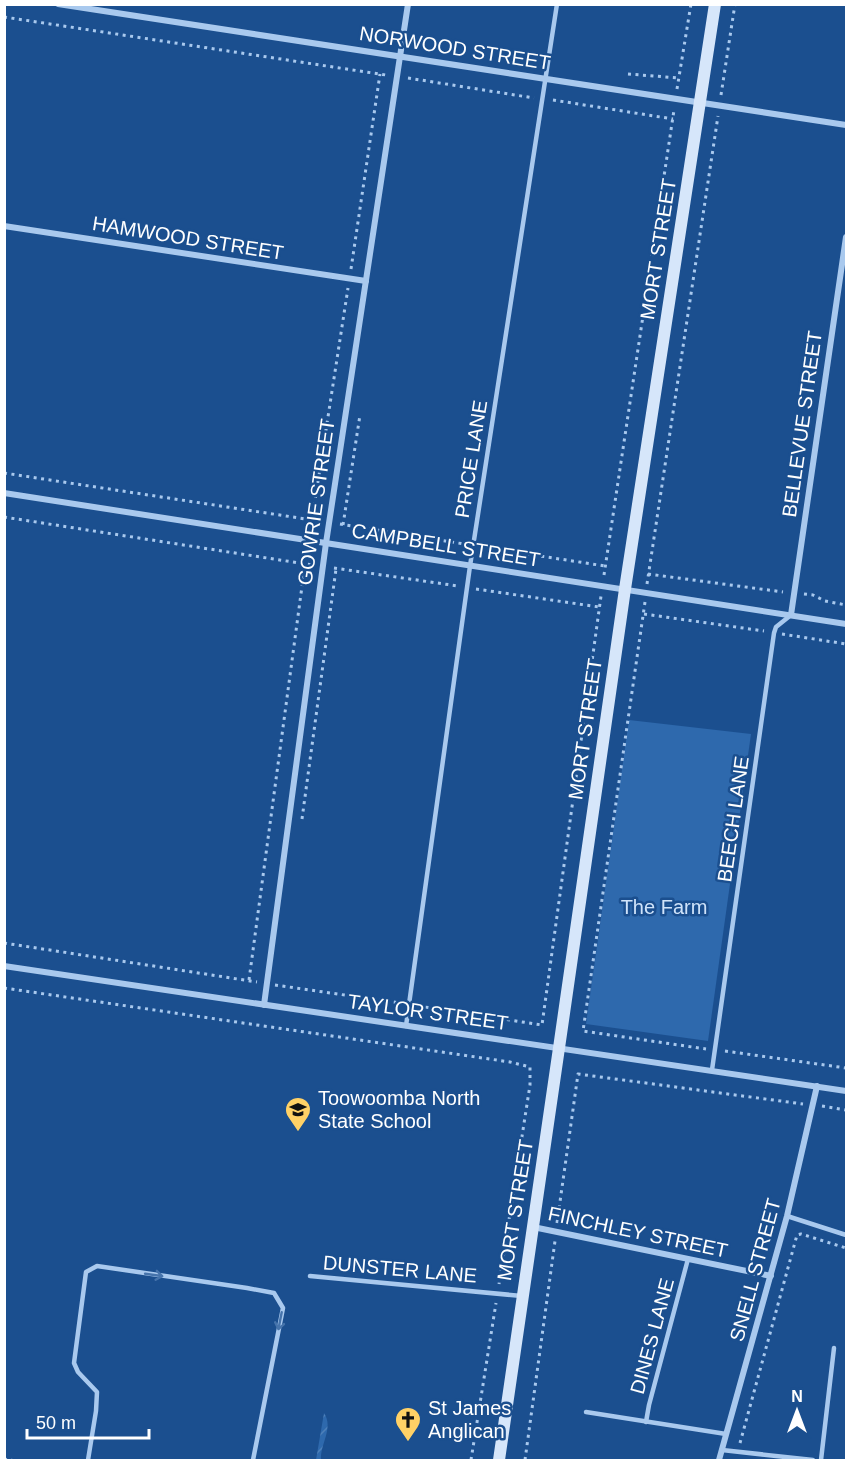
<svg xmlns="http://www.w3.org/2000/svg" width="851" height="1465" font-family="Arial,sans-serif">
  <style>
    .green { fill: #2e69ad }
    .garden { fill: url(#garden-furrows) }
    .lines { fill: none; stroke-linecap: round; stroke-linejoin: round }
    .path { stroke: #a9c9ee; stroke-width: 3; stroke-dasharray: 3 4.5; stroke-linecap: butt }
    .lane { stroke: #a9c9ee; stroke-width: 4.5 }
    .street { stroke: #a9c9ee; stroke-width: 6 }
    .secondary { stroke: #d6e6fa; stroke-width: 12 }
    .oneway { stroke: #4674ac }
    .labels { text-anchor: middle; dominant-baseline: central; stroke-width: 5; stroke-linejoin: round; paint-order: stroke }
    .street-label { font-size: 20px; fill: #fff; stroke: #1b4f8f }
    .park-label { font-size: 20px; fill: #cfe3fa; stroke: #1b4f8f }
    .poi-label { font-size: 20px; fill: #fff; stroke: #1b4f8f; text-anchor: start }
  </style>
  <defs>
    <pattern id="garden-furrows" width="10" height="10" patternUnits="userSpaceOnUse" patternTransform="scale(1.5)"><rect width="10" height="10" fill="#2e69ad"/><path d="M-1 1l2-2M0 10L10 0M9 11l2-2" fill="none" stroke="#4d80b9"/></pattern>
  </defs>
  <rect width="100%" height="100%" fill="#1b4f8f"/>
  <!-- green -->
  <path class="green" d="M 629,720 L 751,734 L 708,1041 L 586,1024 Z"/>
  <!-- garden -->
  <path class="garden" d="M 324,1413 C 334,1428 320,1444 321,1460 L 316,1460 Z"/>
  <g class="lines">
    <!-- path -->
    <g class="path">
      <path d="M 4,17 L 386,75"/>
      <path d="M 628,74 L 679,78"/>
      <path d="M 408,78 L 534,98"/>
      <path d="M 677,89 L 691,4"/>
      <path d="M 721,95 L 735,4"/>
      <path d="M 553,100 L 673,119"/>
      <path d="M 351,269 L 380,74"/>
      <path d="M 4,473 L 319,521"/>
      <path d="M 4,517 L 312,565"/>
      <path d="M 312,520 L 348,288"/>
      <path d="M 340,524 L 464,544"/>
      <path d="M 343,525 L 360,415"/>
      <path d="M 482,547 L 605,566"/>
      <path d="M 334,568 L 458,586"/>
      <path d="M 648,574 L 783,592"/>
      <path d="M 604,575 L 674,110"/>
      <path d="M 647,584 L 718,116"/>
      <path d="M 476,589 L 599,607"/>
      <path d="M 804,594 L 813,595 L 825,601 L 846,605"/>
      <path d="M 645,602 L 583,1031 L 706,1049"/>
      <path d="M 644,614 L 764,631"/>
      <path d="M 782,634 L 846,644"/>
      <path d="M 302,819 L 336,569"/>
      <path d="M 4,943 L 257,982"/>
      <path d="M 249,980 L 305,564"/>
      <path d="M 275,985 L 400,1003"/>
      <path d="M 4,988 L 510,1062 L 530,1067 L 530,1085 L 499,1284"/>
      <path d="M 418,1006 L 542,1025 L 601,596"/>
      <path d="M 725,1051 L 846,1068"/>
      <path d="M 822,1106 L 846,1110"/>
      <path d="M 557,1223 L 578,1074 L 803,1104"/>
      <path d="M 740,1443 L 797,1235 L 801,1234 L 846,1248"/>
      <path d="M 4,1459 L 12,1460"/>
      <path d="M 471,1460 L 496,1303"/>
      <path d="M 525,1460 L 555,1241"/>
    </g>
    <!-- lane -->
    <g class="lane">
      <path d="M 406,1026 L 470,566 L 557,4"/>
      <path d="M 712,1070 L 774,633 L 776,627 L 791,615"/>
      <path d="M 787,1216 L 846,1235"/>
      <path d="M 310,1276 L 522,1296"/>
      <path d="M 586,1412 L 726,1434"/>
      <path d="M 646,1422 L 649,1405 L 688,1259"/>
      <path d="M 722,1450 L 813,1460"/>
      <path d="M 88,1460 L 96,1411 L 97,1392 L 78,1372 L 74,1363 L 86,1272 L 97,1266 L 247,1288 L 274,1293 L 283,1308 L 253,1460"/>
      <path d="M 821,1460 L 834,1348"/>
    </g>
    <!-- street -->
    <g class="street">
      <path d="M 58,4 L 846,125"/>
      <path d="M 4,226 L 366,281"/>
      <path d="M 4,493 L 846,624"/>
      <path d="M 791,615 L 846,237"/>
      <path d="M 4,966 L 846,1091"/>
      <path d="M 264,1005 L 326,543 L 408,4"/>
      <path d="M 533,1227 L 771,1276"/>
      <path d="M 719,1460 L 787,1216 L 817,1086"/>
    </g>
    <!-- secondary -->
    <path class="secondary" d="M 499,1460 L 559,1048 L 625,589 L 715,4"/>
  </g>
  <!-- one-way arrows -->
  <defs><path id="oneway-shaft" d="M-6 0H5M1.5-3L5.5 0L1.5 3" fill="none" stroke-width="1.6" stroke-linecap="round" stroke-linejoin="round" transform="scale(1.5)"/></defs>
  <g class="oneway">
    <use href="#oneway-shaft" transform="translate(154 1275) rotate(8)"/>
    <use href="#oneway-shaft" transform="translate(280 1321) rotate(101)"/>
  </g>
  <!-- icons -->
  <defs>
    <symbol id="school-pin" viewBox="-11 -11 22 30"><path d="M0 17L-7.5 6A9.5 9.5 0 1 1 7.5 6Z" fill="#ffd166" stroke="#1b4f8f"/><path d="M0-5L7-2L0 1L-7-2ZM-4 1L0 2.5L4 1V4Q0 6-4 4Z" fill="#111"/></symbol>
    <symbol id="church-pin" viewBox="-11 -11 22 30"><path d="M0 17L-7.5 6A9.5 9.5 0 1 1 7.5 6Z" fill="#ffd166" stroke="#1b4f8f"/><path d="M-1.2-6h2.4v3.5h3.3v2.4h-3.3V6h-2.4V-.1h-3.3v-2.4h3.3Z" fill="#111"/></symbol>
  </defs>
  <g fill-rule="evenodd">
    <use href="#school-pin" x="283" y="1095" width="30" height="40"/>
    <use href="#church-pin" x="393" y="1405" width="30" height="40"/>
  </g>
  <g class="labels">
    <!-- street labels -->
    <g class="street-label">
      <text transform="translate(455 48) rotate(9)">NORWOOD STREET</text>
      <text transform="translate(188 238) rotate(9)">HAMWOOD STREET</text>
      <text transform="translate(658 249) rotate(-81)">MORT STREET</text>
      <text transform="translate(802 424) rotate(-82)">BELLEVUE STREET</text>
      <text transform="translate(471 459) rotate(-81)">PRICE LANE</text>
      <text transform="translate(316 502) rotate(-82)">GOWRIE STREET</text>
      <text transform="translate(446 545) rotate(9)">CAMPBELL STREET</text>
      <text transform="translate(585 729) rotate(-82)">MORT STREET</text>
      <text transform="translate(733 819) rotate(-82)">BEECH LANE</text>
      <text transform="translate(428 1012) rotate(8)">TAYLOR STREET</text>
      <text transform="translate(515 1210) rotate(-81)">MORT STREET</text>
      <text transform="translate(638 1232) rotate(12)">FINCHLEY STREET</text>
      <text transform="translate(400 1269) rotate(5)">DUNSTER LANE</text>
      <text transform="translate(755 1270) rotate(-75)">SNELL STREET</text>
      <text transform="translate(652 1336) rotate(-75)">DINES LANE</text>
    </g>
    <!-- park labels -->
    <g class="park-label">
      <text x="664" y="907">The Farm</text>
    </g>
    <!-- poi labels -->
    <g class="poi-label">
      <text x="318" y="1098">Toowoomba North<tspan x="318" dy="23">State School</tspan></text>
      <text x="428" y="1408">St James<tspan x="428" dy="23">Anglican</tspan></text>
    </g>
  </g>
  <!-- border -->
  <rect width="851" height="1465" fill="none" stroke="#ffffff" stroke-width="12"/>
  <!-- north arrow -->
  <g transform="translate(797 1411)" stroke="#1b4f8f" stroke-width="4.5" paint-order="stroke">
  <path d="M0-4.5L10 22L0 15L-10 22Z" fill="#ffffff"/>
  <text y="-9" font-size="16" font-weight="bold" text-anchor="middle" fill="#ffffff">N</text>
  </g>
  <!-- scale -->
  <path d="M27 1429v9h122v-9" fill="none" stroke="#ffffff" stroke-width="3"/>
  <text x="36" y="1429" font-size="18" fill="#ffffff" stroke="#1b4f8f" stroke-width="4.5" paint-order="stroke">50 m</text>
</svg>
